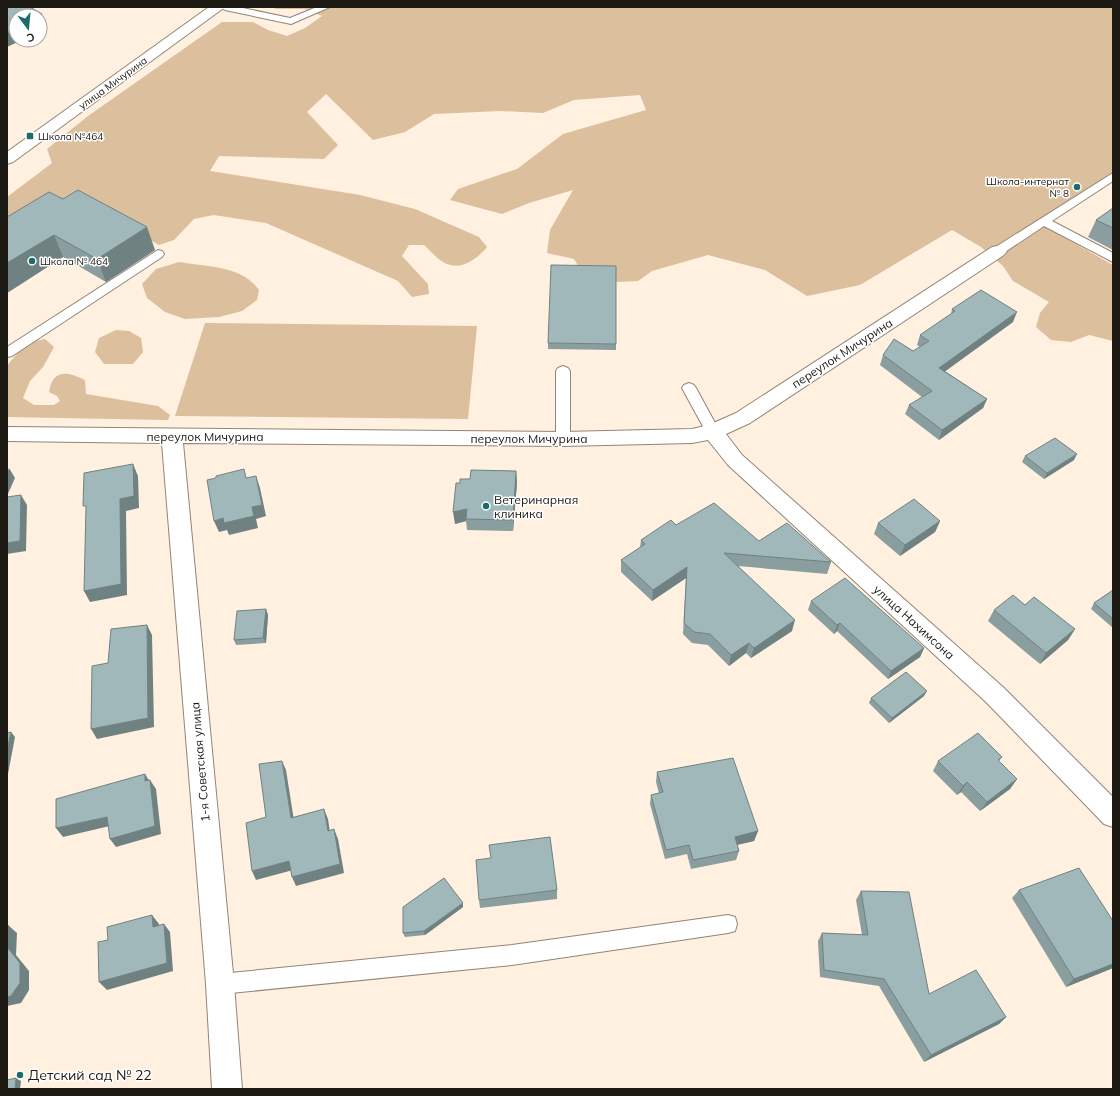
<svg xmlns="http://www.w3.org/2000/svg" width="1120" height="1096" font-family="Mulish,sans-serif">
  <style>
    .green { fill: #dcbf9d }
    .lines { fill: none; stroke-linecap: round; stroke-linejoin: round }
    .service-casing { stroke: #928576; stroke-width: 2 }
    .minor-casing { stroke: #928576; stroke-width: 2 }
    .secondary-casing { stroke: #928576; stroke-width: 2 }
    .service { fill: #fff; fill-rule: evenodd }
    .minor { fill: #fff; fill-rule: evenodd }
    .secondary { fill: #fff; fill-rule: evenodd }
    .wall { fill: #8a9e9f }
    .shaded-wall { fill: #708182 }
    .building { fill: #a0b8b9; stroke: #708182 }
    .poi-dot { fill: #1e6b6e; stroke: #fff; stroke-width: 1.5 }
    .labels { text-anchor: middle; dominant-baseline: central; stroke-width: 3; stroke-linejoin: round; paint-order: stroke }
    .far-street-label { font-size: 10px; fill: #1d1913; stroke: #fff }
    .far-poi-label { font-size: 10px; fill: #1d1913; stroke: #fff; text-anchor: start }
    .street-label { font-size: 12px; fill: #1d1913; stroke: #fff }
    .poi-label { font-size: 12px; fill: #1d1913; stroke: #fff; text-anchor: start }
    .near-poi-label { font-size: 14px; fill: #1d1913; stroke: #fff; text-anchor: start }
  </style>
  <rect width="100%" height="100%" fill="#fff0df"/>
  <!-- green -->
  <g class="green">
    <path d="M 273,7 L 1113,7 L 1113,172 L 1039,223 L 1113,265 L 1113,341 L 1089,335 L 1071,342 L 1051,340 L 1036,327 L 1040,313 L 1049,302 L 1013,281 L 1003,266 L 981,247 L 952,230 L 860,285 L 807,296 L 765,270 L 708,255 L 652,271 L 638,281 L 615,282 L 582,272 L 574,259 L 547,253 L 550,230 L 573,190 L 529,203 L 502,214 L 450,200 L 458,189 L 517,169 L 563,134 L 646,110 L 640,95 L 574,100 L 543,113 L 500,111 L 434,114 L 405,132 L 373,140 L 326,94 L 307,112 L 338,145 L 324,159 L 219,156 L 210,171 L 360,195 L 415,209 L 479,237 L 487,247 C 476,260 460,272 443,262 C 436,258 430,250 424,245 L 409,245 L 402,256 L 428,284 L 429,294 L 412,297 L 398,281 L 266,223 L 214,215 L 194,219 L 174,240 L 159,245 L 93,208 L 7,240 L 7,197 L 52,163 L 47,149 L 88,116 L 222,22 L 253,22 L 268,30 L 287,36 L 305,28 L 322,16 L 305,9 L 276,9 Z"/>
    <path d="M 179,262 C 206,267 242,265 259,290 L 257,300 L 242,311 L 219,317 L 185,319 L 165,312 L 147,298 L 142,284 L 156,269 Z"/>
    <path d="M 205,323 L 477,326 L 468,419 L 175,416 Z"/>
    <path d="M 116,330 L 129,331 L 141,338 L 143,352 L 133,364 L 104,364 L 95,352 L 99,338 Z"/>
    <path d="M 45,339 L 54,347 L 43,367 L 30,381 L 23,398 L 34,405 L 54,405 L 60,401 L 57,396 L 49,392 C 53,368 68,372 85,380 L 86,394 L 158,406 L 170,415 L 168,420 L 7,417 L 7,366 C 19,351 25,342 45,339 Z"/>
  </g>
  <g class="lines">
    <defs>
      <g id="service">
        <path d="M 220,7 L 238,7 L 290,18 L 317,7 L 330,7 L 291,24 L 225,10 Z"/>
        <path d="M 1113,173 L 1113,181 L 1052,221 L 1113,253 L 1113,262 L 1044,226 L 1002,254 L 994,254 L 992,251 L 994,248 Z"/>
        <path d="M 158,250 L 162,251 L 164,254 L 162,257 L 12,356 L 7,357 L 7,347 Z"/>
        <path d="M 563,366 L 568,368 L 570,371 L 570,439 L 568,443 L 563,444 L 558,443 L 556,439 L 556,371 L 558,368 Z"/>
        <path d="M 689,383 L 694,385 L 696,388 L 720,432 L 718,436 L 713,437 L 708,436 L 706,432 L 682,388 L 684,385 Z"/>
        <path d="M 728,915 L 735,917 L 737,924 L 735,931 L 728,933 L 512,965 L 220,994 L 213,991 L 210,984 L 213,977 L 220,974 L 512,945 Z"/>
      </g>
      <path id="minor" d="M 998,246 L 1004,247 L 1007,251 L 1004,255 L 750,423 L 726,434 L 742,455 L 1004,688 L 1113,797 L 1113,827 L 1104,824 L 986,702 L 728,465 L 708,440 L 692,443 L 563,446 L 183,443 L 234,984 L 242,1089 L 212,1089 L 206,984 L 162,443 L 7,441 L 7,427 L 563,432 L 692,429 L 709,425 L 736,413 L 992,247 Z"/>
      <path id="secondary" d="M 209,7 L 225,7 L 13,162 L 7,164 L 7,152 Z"/>
    </defs>
    <!-- service casing -->
    <use href="#service" class="service-casing"/>
    <!-- minor casing -->
    <use href="#minor" class="minor-casing"/>
    <!-- secondary casing -->
    <use href="#secondary" class="secondary-casing"/>
    <!-- service -->
    <use href="#service" class="service"/>
    <!-- minor -->
    <use href="#minor" class="minor"/>
    <!-- secondary -->
    <use href="#secondary" class="secondary"/>
  </g>
  <!-- wall -->
  <g class="wall">
    <path d="M 1113,208 L 1113,250 L 1088,237 L 1096,220 Z"/>
    <path d="M 7,217 L 155,250 L 106,282 L 63,257 L 7,293 Z"/>
    <path d="M 952,309 L 1013,322 L 945,371 L 987,399 L 983,408 L 939,440 L 905,414 L 909,405 L 922,397 L 880,365 L 883,355 L 913,351 L 920,347 L 917,345 L 920,335 L 951,314 Z"/>
    <path d="M 548,343 L 616,344 L 616,350 L 548,349 Z"/>
    <path d="M 1025,456 L 1074,460 L 1044,479 L 1022,462 Z"/>
    <path d="M 516,471 L 517,483 L 513,531 L 467,530 L 466,521 L 455,524 L 460,483 L 470,479 Z"/>
    <path d="M 940,521 L 935,532 L 900,556 L 874,534 L 878,523 Z"/>
    <path d="M 676,525 L 759,541 L 831,562 L 827,574 L 738,566 L 792,631 L 751,658 L 746,653 L 729,666 L 708,645 L 692,643 L 683,634 L 686,578 L 652,601 L 621,572 L 621,560 L 640,548 L 641,540 Z"/>
    <path d="M 1113,590 L 1113,628 L 1091,609 L 1094,603 Z"/>
    <path d="M 811,601 L 924,648 L 920,657 L 888,679 L 837,631 L 834,634 L 808,610 Z"/>
    <path d="M 1025,605 L 1075,629 L 1068,640 L 1040,664 L 988,621 L 994,610 Z"/>
    <path d="M 266,609 L 268,615 L 266,643 L 236,645 L 234,640 Z"/>
    <path d="M 924,696 L 889,723 L 869,703 L 871,698 Z"/>
    <path d="M 1002,757 L 999,761 L 1017,779 L 1010,789 L 980,811 L 961,792 L 957,795 L 933,771 L 938,761 Z"/>
    <path d="M 657,772 L 758,831 L 754,841 L 737,845 L 739,851 L 736,860 L 691,869 L 687,854 L 665,859 L 650,804 L 651,795 L 659,793 L 656,782 Z"/>
    <path d="M 557,890 L 557,899 L 480,908 L 479,900 Z"/>
    <path d="M 1019,890 L 1113,968 L 1066,987 L 1012,898 Z"/>
    <path d="M 861,891 L 929,994 L 1006,1017 L 999,1024 L 924,1062 L 879,986 L 820,977 L 818,941 L 822,933 L 862,935 L 856,900 Z"/>
    <path d="M 463,907 L 425,935 L 405,937 L 403,933 Z"/>
  </g>
  <!-- shaded-wall -->
  <g class="shaded-wall">
    <path d="M 42,14 L 46,25 L 40,27 L 40,16 L 36,16 Z"/>
    <path d="M 16,29 L 16,40 L 22,40 L 7,47 L 7,33 Z"/>
    <path d="M 147,227 L 155,250 L 106,282 L 97,259 Z"/>
    <path d="M 54,235 L 63,257 L 7,293 L 7,263 Z"/>
    <path d="M 1017,312 L 1013,322 L 936,378 L 939,368 Z"/>
    <path d="M 987,399 L 983,408 L 939,440 L 942,430 Z"/>
    <path d="M 1077,454 L 1074,460 L 1044,479 L 1047,473 Z"/>
    <path d="M 133,464 L 138,476 L 139,508 L 126,511 L 127,595 L 90,602 L 84,591 L 120,499 Z"/>
    <path d="M 9,468 L 15,478 L 7,496 L 7,473 Z"/>
    <path d="M 516,471 L 517,483 L 513,531 L 513,520 Z"/>
    <path d="M 256,476 L 260,488 L 266,516 L 256,519 L 258,528 L 229,535 L 227,530 L 219,532 L 214,521 L 223,518 L 252,507 Z"/>
    <path d="M 21,495 L 27,505 L 26,551 L 7,554 L 7,543 Z"/>
    <path d="M 467,509 L 466,521 L 455,524 L 453,512 Z"/>
    <path d="M 940,521 L 935,532 L 900,556 L 905,545 Z"/>
    <path d="M 687,567 L 686,578 L 652,601 L 653,590 Z"/>
    <path d="M 266,609 L 268,615 L 266,643 L 263,638 Z"/>
    <path d="M 795,620 L 792,631 L 751,658 L 754,648 Z"/>
    <path d="M 840,623 L 837,631 L 834,634 L 837,625 Z"/>
    <path d="M 147,625 L 152,635 L 154,727 L 97,739 L 91,729 Z"/>
    <path d="M 1075,629 L 1068,640 L 1040,664 L 1046,653 Z"/>
    <path d="M 749,643 L 746,653 L 729,666 L 731,655 Z"/>
    <path d="M 924,648 L 920,657 L 888,679 L 891,671 Z"/>
    <path d="M 927,691 L 924,696 L 889,723 L 892,718 Z"/>
    <path d="M 11,732 L 15,737 L 8,774 L 7,773 L 7,751 Z"/>
    <path d="M 282,761 L 286,770 L 295,827 L 291,818 Z"/>
    <path d="M 145,774 L 150,782 L 145,781 Z"/>
    <path d="M 1017,779 L 1010,789 L 980,811 L 987,802 Z"/>
    <path d="M 150,780 L 156,789 L 161,834 L 116,847 L 110,839 Z"/>
    <path d="M 967,782 L 961,792 L 957,795 L 963,786 Z"/>
    <path d="M 324,809 L 328,819 L 331,840 L 328,831 Z"/>
    <path d="M 107,817 L 114,825 L 63,837 L 56,828 Z"/>
    <path d="M 334,829 L 338,839 L 344,873 L 296,886 L 292,877 Z"/>
    <path d="M 758,831 L 754,841 L 732,846 L 735,837 Z"/>
    <path d="M 289,861 L 293,870 L 256,880 L 252,871 Z"/>
    <path d="M 463,903 L 463,907 L 425,935 L 424,931 Z"/>
    <path d="M 152,915 L 159,924 L 159,935 L 153,927 Z"/>
    <path d="M 164,924 L 170,932 L 173,971 L 107,990 L 99,982 Z"/>
    <path d="M 8,925 L 17,933 L 16,955 L 29,971 L 29,990 L 21,1003 L 7,1006 L 7,947 Z"/>
    <path d="M 1113,964 L 1113,968 L 1066,987 L 1074,979 Z"/>
    <path d="M 1006,1017 L 999,1024 L 924,1062 L 931,1055 Z"/>
    <path d="M 16,1078 L 21,1081 L 20,1089 L 15,1089 Z"/>
  </g>
  <!-- building -->
  <g class="building">
    <path d="M 7,7 L 30,7 L 42,14 L 36,16 L 16,16 L 16,29 L 7,33 Z"/>
    <path d="M 78,190 L 147,227 L 97,259 L 54,235 L 7,263 L 7,217 L 49,192 L 63,199 Z"/>
    <path d="M 1113,208 L 1113,228 L 1096,220 Z"/>
    <path d="M 551,265 L 616,266 L 616,344 L 548,343 Z"/>
    <path d="M 981,290 L 1017,312 L 939,368 L 987,399 L 942,430 L 909,405 L 932,391 L 883,355 L 894,339 L 913,351 L 929,341 L 920,335 L 955,311 L 952,309 Z"/>
    <path d="M 1055,438 L 1077,454 L 1047,473 L 1025,456 Z"/>
    <path d="M 133,464 L 134,496 L 120,499 L 121,584 L 84,591 L 86,506 L 83,506 L 84,473 Z"/>
    <path d="M 244,469 L 246,478 L 256,476 L 262,505 L 252,507 L 254,516 L 224,523 L 223,518 L 214,521 L 207,480 L 216,478 L 216,476 Z"/>
    <path d="M 471,470 L 516,471 L 513,520 L 466,519 L 467,509 L 453,512 L 456,483 L 460,483 L 460,479 L 470,479 Z"/>
    <path d="M 21,495 L 20,541 L 7,543 L 7,497 Z"/>
    <path d="M 914,499 L 940,521 L 905,545 L 878,523 Z"/>
    <path d="M 714,503 L 759,541 L 787,523 L 831,562 L 724,553 L 795,620 L 754,648 L 749,643 L 731,655 L 710,634 L 694,632 L 684,623 L 687,567 L 653,590 L 621,560 L 645,544 L 641,540 L 671,520 L 676,525 Z"/>
    <path d="M 845,578 L 924,648 L 891,671 L 840,623 L 837,625 L 811,601 Z"/>
    <path d="M 1113,590 L 1113,619 L 1094,603 Z"/>
    <path d="M 1013,595 L 1025,605 L 1034,597 L 1075,629 L 1046,653 L 994,610 Z"/>
    <path d="M 266,609 L 263,638 L 234,640 L 237,611 Z"/>
    <path d="M 147,625 L 148,718 L 91,729 L 92,666 L 108,663 L 111,629 Z"/>
    <path d="M 906,672 L 927,691 L 892,718 L 871,698 Z"/>
    <path d="M 11,732 L 7,751 L 7,733 Z"/>
    <path d="M 978,733 L 1002,757 L 998,760 L 1017,779 L 987,802 L 967,782 L 963,786 L 938,761 Z"/>
    <path d="M 733,758 L 758,831 L 735,837 L 739,851 L 693,860 L 689,845 L 666,850 L 651,795 L 663,792 L 657,772 Z"/>
    <path d="M 282,761 L 291,818 L 324,809 L 328,831 L 334,829 L 340,864 L 292,877 L 289,861 L 252,871 L 246,823 L 266,817 L 259,764 Z"/>
    <path d="M 145,774 L 145,781 L 150,780 L 155,826 L 110,839 L 107,817 L 56,828 L 56,799 Z"/>
    <path d="M 550,837 L 557,890 L 479,900 L 476,860 L 491,858 L 489,845 Z"/>
    <path d="M 1079,868 L 1113,921 L 1113,964 L 1074,979 L 1019,890 Z"/>
    <path d="M 444,878 L 463,903 L 424,931 L 403,933 L 403,907 Z"/>
    <path d="M 861,891 L 909,892 L 929,994 L 976,970 L 1006,1017 L 931,1055 L 884,979 L 824,970 L 822,933 L 868,935 Z"/>
    <path d="M 152,915 L 153,927 L 164,924 L 167,963 L 99,982 L 98,942 L 108,940 L 107,927 Z"/>
    <path d="M 7,925 L 8,925 L 7,947 L 20,963 L 20,983 L 11,996 L 7,997 Z"/>
    <path d="M 16,1078 L 15,1089 L 7,1089 L 7,1080 Z"/>
  </g>
  <!-- markers -->
  <g class="poi-dot">
    <rect x="26" y="132" width="8" height="8" rx="2"/>
    <circle cx="1077" cy="187" r="4"/>
    <circle cx="32" cy="261" r="4"/>
    <circle cx="486" cy="506" r="4"/>
    <circle cx="20" cy="1075" r="4"/>
  </g>
  <g class="labels">
    <!-- far-street labels -->
    <g class="far-street-label">
      <text transform="translate(113 83) rotate(-36)">улица Мичурина</text>
    </g>
    <!-- far-poi labels -->
    <g class="far-poi-label">
      <text x="38" y="136">Школа №464</text>
      <text x="1069" y="181" text-anchor="end">Школа-интернат<tspan x="1069" dy="12">№ 8</tspan></text>
      <text x="40" y="261">Школа № 464</text>
    </g>
    <!-- street labels -->
    <g class="street-label">
      <text transform="translate(842 353) rotate(-33)">переулок Мичурина</text>
      <text x="205" y="436">переулок Мичурина</text>
      <text x="529" y="438">переулок Мичурина</text>
      <text transform="translate(914 622) rotate(42)">улица Нахимсона</text>
      <text transform="translate(200 762) rotate(-95)">1-я Советская улица</text>
    </g>
    <!-- poi labels -->
    <g class="poi-label">
      <text x="494" y="499">Ветеринарная<tspan x="494" dy="14">клиника</tspan></text>
    </g>
    <!-- near-poi labels -->
    <g class="near-poi-label">
      <text x="28" y="1075">Детский сад № 22</text>
    </g>
  </g>
  <!-- border -->
  <rect width="1120" height="1096" fill="none" stroke="#1d1913" stroke-width="16"/>
  <!-- north arrow -->
  <g transform="translate(28 28) rotate(164)"><circle r="19" fill="#ffffff" stroke="#a5a3a1"/>
  <path d="M0-3L7 15L0 10L-7 15Z" fill="#1e6b6e"/>
  <text y="-6" font-size="11" font-weight="bold" text-anchor="middle" fill="#1d1913">С</text>
  </g>
</svg>
